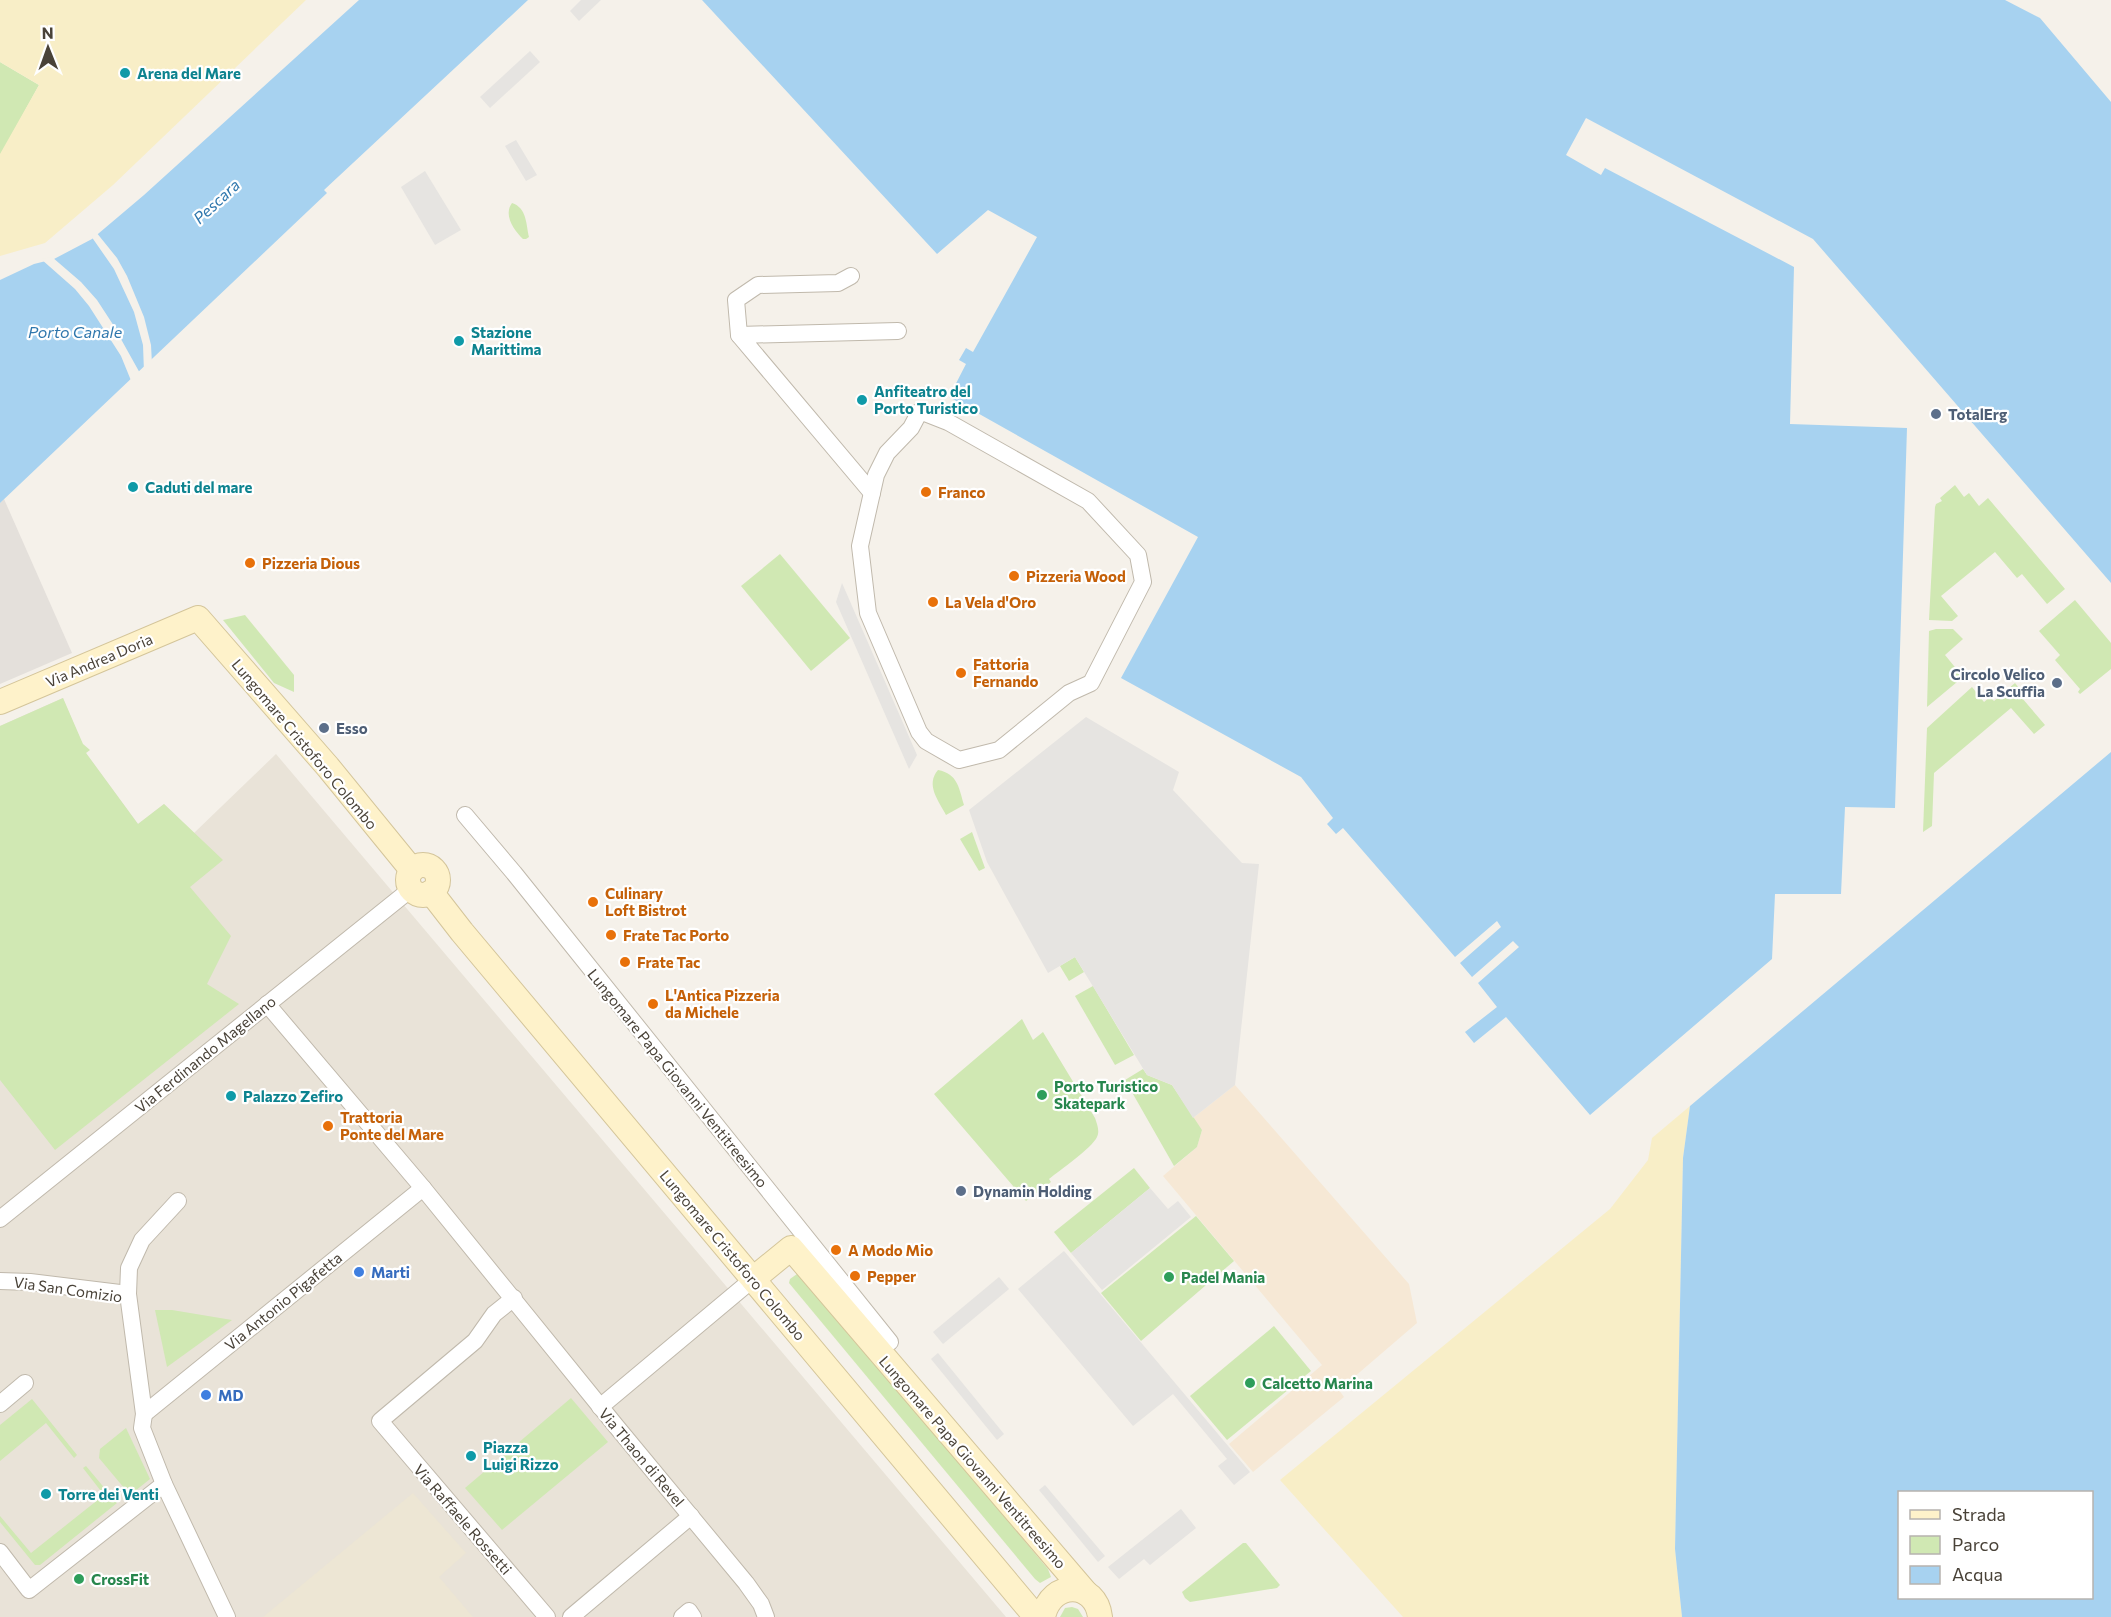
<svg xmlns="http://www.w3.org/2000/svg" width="2111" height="1617" font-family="Commissioner,sans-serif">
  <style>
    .residential { fill: #e9e3d8 }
    .commercial { fill: #f6e8d5 }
    .industrial { fill: #e4e0db }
    .education { fill: #ede6d4 }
    .green { fill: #d0e8b3 }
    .sand { fill: #f8eec7 }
    .parking { fill: #e6e4e1 }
    .water { fill: #a7d2f0; fill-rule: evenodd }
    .pier { fill: #f5f1ea }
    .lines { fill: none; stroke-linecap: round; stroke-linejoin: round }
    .street-casing { stroke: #c0b9ac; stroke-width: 18 }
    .secondary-casing { stroke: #d4c59a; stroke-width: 26 }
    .street { stroke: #fff; stroke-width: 16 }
    .secondary { stroke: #fef2ca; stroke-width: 24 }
    .culture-dot { fill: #0f9aa8; stroke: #fff; stroke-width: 2 }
    .service-dot { fill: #5c6f8a; stroke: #fff; stroke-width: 2 }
    .food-dot { fill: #e8710a; stroke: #fff; stroke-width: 2 }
    .leisure-dot { fill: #2e9e5b; stroke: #fff; stroke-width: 2 }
    .shop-dot { fill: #3f7fe0; stroke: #fff; stroke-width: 2 }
    .labels { text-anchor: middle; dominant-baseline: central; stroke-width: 4.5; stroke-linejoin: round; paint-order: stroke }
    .culture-label { font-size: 15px; font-weight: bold; fill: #0d838f; stroke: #fff; text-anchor: start }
    .service-label { font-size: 15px; font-weight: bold; fill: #4e5e75; stroke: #fff; text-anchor: start }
    .food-label { font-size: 15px; font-weight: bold; fill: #c56008; stroke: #fff; text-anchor: start }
    .street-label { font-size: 15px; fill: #494238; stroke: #fff }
    .leisure-label { font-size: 15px; font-weight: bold; fill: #27864d; stroke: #fff; text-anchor: start }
    .shop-label { font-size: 15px; font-weight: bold; fill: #366cbe; stroke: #fff; text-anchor: start }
    .water-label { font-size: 16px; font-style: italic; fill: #2f77ad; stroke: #fff }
  </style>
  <rect width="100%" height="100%" fill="#f5f1ea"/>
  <!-- residential -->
  <path class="residential" d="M 63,698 L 86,753 L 138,824 L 164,804 L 194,833 L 276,754 L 1006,1617 L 0,1617 L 0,726 Z"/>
  <!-- commercial -->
  <path class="commercial" d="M 1235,1085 L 1409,1284 L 1417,1323 L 1339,1390 L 1344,1397 L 1253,1472 L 1229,1444 L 1322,1365 L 1163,1176 L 1197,1147 L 1202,1130 L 1193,1118 Z"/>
  <!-- industrial -->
  <path class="industrial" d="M 4,499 L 72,653 L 0,684 L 0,503 Z"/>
  <!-- education -->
  <path class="education" d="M 413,1493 L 466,1553 L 439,1577 L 473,1617 L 263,1617 Z"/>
  <!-- green -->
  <g class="green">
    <path d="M 0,62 L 39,85 L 0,156 Z"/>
    <path d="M 512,203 C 527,208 526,224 529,237 L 526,239 L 523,239 C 514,230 503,215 512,203 Z"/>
    <path d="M 1955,485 L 1964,497 L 1969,493 L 1979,506 L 1988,498 L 2065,589 L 2047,604 L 2022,574 L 2017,578 L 1995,552 L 1941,596 L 1958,616 L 1952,621 L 1929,620 L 1935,507 L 1936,504 L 1942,501 L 1940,498 Z"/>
    <path d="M 780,554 L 850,638 L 811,671 L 741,586 Z"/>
    <path d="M 2075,600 L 2111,643 L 2111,669 L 2080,694 L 2078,692 L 2080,689 L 2055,660 L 2060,655 L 2039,631 Z"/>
    <path d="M 245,615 L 294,675 L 294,692 L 274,683 L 223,620 Z"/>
    <path d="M 1936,629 L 1953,629 L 1963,639 L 1945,655 L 1963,677 L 1927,707 L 1929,631 Z"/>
    <path d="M 2015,683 L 2019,688 L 2016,691 L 2045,725 L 2034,734 L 2011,708 L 1934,773 L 1932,826 L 1923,832 L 1927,728 L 1972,687 L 1984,702 L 1990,697 L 1994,701 Z"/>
    <path d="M 63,698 L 83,744 L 90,750 L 86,753 L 138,824 L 164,804 L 223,860 L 190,887 L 231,936 L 207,984 L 239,1004 L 55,1150 L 0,1080 L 0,726 Z"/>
    <path d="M 938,770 C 958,774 959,788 964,805 L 946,815 C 939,801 925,785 938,770 Z"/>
    <path d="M 972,832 L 985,868 L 979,871 L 960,839 Z"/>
    <path d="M 1075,957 L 1084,972 L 1069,981 L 1060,966 Z"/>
    <path d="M 1093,986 L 1134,1055 L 1115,1065 L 1075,996 Z"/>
    <path d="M 1022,1019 L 1033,1040 L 1043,1032 L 1095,1118 C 1097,1124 1100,1131 1097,1137 C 1092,1148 1060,1170 1049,1179 L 1051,1182 L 1026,1201 L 934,1094 Z"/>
    <path d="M 1143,1069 L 1147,1075 L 1172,1085 L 1202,1130 L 1197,1147 L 1174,1166 L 1125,1080 Z"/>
    <path d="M 1134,1168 L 1150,1188 L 1071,1253 L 1054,1232 Z"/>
    <path d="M 1196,1216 L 1234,1261 L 1141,1341 L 1101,1293 Z"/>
    <path d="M 797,1274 L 802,1274 L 1048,1569 L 1051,1577 L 1040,1583 L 1035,1579 L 789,1283 L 790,1279 Z"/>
    <path d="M 155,1310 L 172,1310 L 232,1320 L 167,1367 Z"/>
    <path d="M 1274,1326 L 1311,1371 L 1227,1440 L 1190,1396 Z"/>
    <path d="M 571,1398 L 608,1442 L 502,1530 L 465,1488 Z"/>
    <path d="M 32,1399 L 77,1455 L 74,1458 L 46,1423 L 0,1461 L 0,1425 Z"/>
    <path d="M 126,1428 L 150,1479 L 130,1495 L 99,1458 L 100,1449 Z"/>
    <path d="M 86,1466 L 117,1503 L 40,1565 L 35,1565 L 0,1522 L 0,1516 L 31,1553 L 104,1495 L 83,1468 Z"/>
    <path d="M 1243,1543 L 1246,1543 L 1280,1585 L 1277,1588 L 1190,1602 L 1185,1598 L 1182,1592 Z"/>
    <path d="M 1072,1607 L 1078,1609 L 1083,1617 L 1060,1617 L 1065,1608 Z"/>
  </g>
  <!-- sand -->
  <g class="sand">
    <path d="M 0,0 L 306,0 L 113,185 L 45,243 L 0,256 L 0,154 L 39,85 L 0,62 Z"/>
    <path d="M 1690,1106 L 1683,1158 L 1675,1549 L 1682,1617 L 1403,1617 L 1280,1480 L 1610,1209 L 1648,1160 L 1652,1138 Z"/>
  </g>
  <!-- parking -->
  <g class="parking">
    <path d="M 581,0 L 601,0 L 579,21 L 570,11 Z"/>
    <path d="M 530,51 L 540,62 L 490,108 L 480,97 Z"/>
    <path d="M 516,140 L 537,175 L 526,181 L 505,146 Z"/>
    <path d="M 425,171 L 461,230 L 435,245 L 401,187 Z"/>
    <path d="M 842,583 L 917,755 L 909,769 L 836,602 Z"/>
    <path d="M 1086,717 L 1179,772 L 1173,790 L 1242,863 L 1259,864 L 1235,1085 L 1193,1118 L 1172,1085 L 1147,1075 L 1075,957 L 1048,973 L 987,862 L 969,810 Z"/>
    <path d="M 1150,1188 L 1168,1209 L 1178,1201 L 1191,1217 L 1102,1290 L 1071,1253 Z"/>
    <path d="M 1064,1251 L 1250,1472 L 1234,1485 L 1218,1466 L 1227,1459 L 1173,1394 L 1133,1426 L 1018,1289 Z"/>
    <path d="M 999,1277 L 1009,1289 L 943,1344 L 933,1332 Z"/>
    <path d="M 938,1353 L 1004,1434 L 997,1440 L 931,1359 Z"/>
    <path d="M 1045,1485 L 1105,1556 L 1098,1562 L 1039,1490 Z"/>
    <path d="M 1181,1509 L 1196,1528 L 1150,1565 L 1144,1559 L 1119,1579 L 1108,1567 Z"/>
  </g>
  <!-- water -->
  <g class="water">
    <path d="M 359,0 L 528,0 L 324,190 L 327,193 L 0,503 L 0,280 L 34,264 L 54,259 L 92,239 L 144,195 Z"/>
    <path d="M 702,0 L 2005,0 L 2040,18 L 2111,102 L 2111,583 L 1813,239 L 1586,118 L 1566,155 L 1601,175 L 1605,168 L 1794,267 L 1790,424 L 1907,428 L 1895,808 L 1845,807 L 1841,894 L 1775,894 L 1772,959 L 1590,1115 L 1506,1017 L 1474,1043 L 1465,1032 L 1497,1007 L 1478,983 L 1519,947 L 1513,941 L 1472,977 L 1460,963 L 1501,927 L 1497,921 L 1455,957 L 1343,828 L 1336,834 L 1327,824 L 1333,818 L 1301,777 L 1121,678 L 1198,537 L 949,397 L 966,364 L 959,360 L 966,348 L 973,352 L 1037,237 L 988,210 L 937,254 Z"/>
    <path d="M 2111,752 L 2111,1617 L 1682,1617 L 1675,1549 L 1683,1158 L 1690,1106 ZM 1900,1492 L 2092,1492 L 2092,1598 L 1900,1598 Z"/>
  </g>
  <!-- pier -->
  <g class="pier">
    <path d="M 96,232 L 117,258 L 127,276 L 144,317 L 151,345 L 152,364 L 144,372 L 143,345 L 134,312 L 114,269 L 91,236 Z"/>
    <path d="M 52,257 L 81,282 L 97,300 L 112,323 L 141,375 L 132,383 L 121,356 L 89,306 L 75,289 L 41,259 Z"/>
  </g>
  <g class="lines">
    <defs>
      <g id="street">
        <path d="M 739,335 L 736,300 L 758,285 L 838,283 L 851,276"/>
        <path d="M 920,411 L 948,422 L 1088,501 L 1138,555 L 1143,582 L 1091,683 L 1069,693 L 999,750 L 959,760 L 926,741 L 919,732 L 868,613 L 860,546 L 876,475 L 887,453 L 911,428 Z"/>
        <path d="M 872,493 L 739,335 L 898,331"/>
        <path d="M 465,815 L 514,873 L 890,1342"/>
        <path d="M 267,1004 L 423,1188 L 616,1426 L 746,1583 L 761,1604 L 766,1617"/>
        <path d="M 0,1219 L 411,889"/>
        <path d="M 0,1281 L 30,1282 L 128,1294 L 144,1414 L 142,1428 L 164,1484 L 227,1617"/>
        <path d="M 128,1294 L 129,1268 L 142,1240 L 178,1201"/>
        <path d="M 514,1298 L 494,1314 L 475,1341 L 380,1421 L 547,1617"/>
        <path d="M 0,1404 L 25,1383"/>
        <path d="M 600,1407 L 753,1279"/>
        <path d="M 144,1414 L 423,1188"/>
        <path d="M 0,1552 L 29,1590 L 164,1484"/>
        <path d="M 571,1617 L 691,1516"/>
        <path d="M 682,1617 L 689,1611 L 693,1617"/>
      </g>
      <g id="secondary">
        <path d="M 0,702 L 198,618 L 328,767 L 412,870"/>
        <circle cx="423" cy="880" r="15"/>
        <path d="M 431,892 L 462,932 L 1036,1617"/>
        <path d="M 753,1279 L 791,1248 L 1086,1593"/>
        <path d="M 1043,1617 C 1051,1579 1096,1581 1100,1617"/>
      </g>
    </defs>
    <!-- street casing -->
    <use href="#street" class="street-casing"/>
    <!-- secondary casing -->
    <use href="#secondary" class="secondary-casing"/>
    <!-- street -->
    <use href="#street" class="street"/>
    <!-- secondary -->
    <use href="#secondary" class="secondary"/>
  </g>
  <!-- markers -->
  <g class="culture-dot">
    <circle cx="125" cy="73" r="6"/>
    <circle cx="459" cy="341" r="6"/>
    <circle cx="862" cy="400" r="6"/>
    <circle cx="133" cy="487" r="6"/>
    <circle cx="231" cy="1096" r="6"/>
    <circle cx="471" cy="1456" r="6"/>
    <circle cx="46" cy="1494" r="6"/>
  </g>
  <g class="service-dot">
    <circle cx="1936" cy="414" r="6"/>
    <circle cx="2057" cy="683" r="6"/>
    <circle cx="324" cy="728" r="6"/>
    <circle cx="961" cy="1191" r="6"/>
  </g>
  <g class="food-dot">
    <circle cx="926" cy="492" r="6"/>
    <circle cx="250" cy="563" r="6"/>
    <circle cx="1014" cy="576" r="6"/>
    <circle cx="933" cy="602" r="6"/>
    <circle cx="961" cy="673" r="6"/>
    <circle cx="593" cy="902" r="6"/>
    <circle cx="611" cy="935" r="6"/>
    <circle cx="625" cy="962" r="6"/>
    <circle cx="653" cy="1004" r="6"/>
    <circle cx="328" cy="1126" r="6"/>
    <circle cx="836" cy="1250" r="6"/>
    <circle cx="855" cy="1276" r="6"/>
  </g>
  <g class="leisure-dot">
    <circle cx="1042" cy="1095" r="6"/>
    <circle cx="1169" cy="1277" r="6"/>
    <circle cx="1250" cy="1383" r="6"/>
    <circle cx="79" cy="1579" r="6"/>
  </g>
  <g class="shop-dot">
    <circle cx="359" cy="1272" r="6"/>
    <circle cx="206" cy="1395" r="6"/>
  </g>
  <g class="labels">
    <!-- culture labels -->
    <g class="culture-label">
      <text x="137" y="73">Arena del Mare</text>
      <text x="471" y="332">Stazione<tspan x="471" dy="17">Marittima</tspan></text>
      <text x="874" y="391">Anfiteatro del<tspan x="874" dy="17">Porto Turistico</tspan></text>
      <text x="145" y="487">Caduti del mare</text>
      <text x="243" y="1096">Palazzo Zefiro</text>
      <text x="483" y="1447">Piazza<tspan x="483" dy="17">Luigi Rizzo</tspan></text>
      <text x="58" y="1494">Torre dei Venti</text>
    </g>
    <!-- service labels -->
    <g class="service-label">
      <text x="1948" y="414">TotalErg</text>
      <text x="2045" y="674" text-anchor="end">Circolo Velico<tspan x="2045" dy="17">La Scuffia</tspan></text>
      <text x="336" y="728">Esso</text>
      <text x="973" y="1191">Dynamin Holding</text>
    </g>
    <!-- food labels -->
    <g class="food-label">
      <text x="938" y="492">Franco</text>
      <text x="262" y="563">Pizzeria Dious</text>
      <text x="1026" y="576">Pizzeria Wood</text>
      <text x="945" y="602">La Vela d'Oro</text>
      <text x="973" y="664">Fattoria<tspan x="973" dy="17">Fernando</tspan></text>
      <text x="605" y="893">Culinary<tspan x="605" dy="17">Loft Bistrot</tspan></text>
      <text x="623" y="935">Frate Tac Porto</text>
      <text x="637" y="962">Frate Tac</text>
      <text x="665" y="995">L'Antica Pizzeria<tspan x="665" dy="17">da Michele</tspan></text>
      <text x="340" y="1117">Trattoria<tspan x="340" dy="17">Ponte del Mare</tspan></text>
      <text x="848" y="1250">A Modo Mio</text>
      <text x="867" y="1276">Pepper</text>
    </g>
    <!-- street labels -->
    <g class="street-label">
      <text transform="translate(99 660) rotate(-23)">Via Andrea Doria</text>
      <text transform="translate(305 744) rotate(50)">Lungomare Cristoforo Colombo</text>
      <text transform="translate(205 1054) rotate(-39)">Via Ferdinando Magellano</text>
      <text transform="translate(678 1078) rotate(51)">Lungomare Papa Giovanni Ventitreesimo</text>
      <text transform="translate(733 1255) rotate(50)">Lungomare Cristoforo Colombo</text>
      <text transform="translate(68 1289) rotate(8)">Via San Comizio</text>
      <text transform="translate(283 1301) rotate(-39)">Via Antonio Pigafetta</text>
      <text transform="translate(642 1457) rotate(50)">Via Thaon di Revel</text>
      <text transform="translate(973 1462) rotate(49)">Lungomare Papa Giovanni Ventitreesimo</text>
      <text transform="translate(463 1519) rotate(49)">Via Raffaele Rossetti</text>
    </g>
    <!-- leisure labels -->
    <g class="leisure-label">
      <text x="1054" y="1086">Porto Turistico<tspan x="1054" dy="17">Skatepark</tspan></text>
      <text x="1181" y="1277">Padel Mania</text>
      <text x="1262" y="1383">Calcetto Marina</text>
      <text x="91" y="1579">CrossFit</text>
    </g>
    <!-- shop labels -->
    <g class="shop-label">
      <text x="371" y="1272">Marti</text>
      <text x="218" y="1395">MD</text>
    </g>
    <!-- water labels -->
    <g class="water-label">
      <text transform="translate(216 201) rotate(-43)">Pescara</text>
      <text x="75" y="331">Porto Canale</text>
    </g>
  </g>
  <!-- legend -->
  <rect x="1898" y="1491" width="195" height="108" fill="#ffffff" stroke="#b6b3af" stroke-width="1.5"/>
  <rect x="1910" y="1510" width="30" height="9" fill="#fef2ca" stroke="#b6b3af" stroke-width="1.5"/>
  <text x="1952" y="1521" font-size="18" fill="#494238">Strada</text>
  <rect x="1910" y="1536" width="30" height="18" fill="#d0e8b3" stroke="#b6b3af" stroke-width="1.5"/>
  <text x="1952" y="1551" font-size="18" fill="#494238">Parco</text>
  <rect x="1910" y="1566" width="30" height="18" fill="#a7d2f0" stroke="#b6b3af" stroke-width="1.5"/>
  <text x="1952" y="1581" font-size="18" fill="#494238">Acqua</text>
  <!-- north arrow -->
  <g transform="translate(48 48) rotate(359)" stroke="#ffffff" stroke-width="4.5" paint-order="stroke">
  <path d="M0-4.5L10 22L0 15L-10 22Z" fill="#494238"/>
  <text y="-9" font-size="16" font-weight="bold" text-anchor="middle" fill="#494238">N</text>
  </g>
</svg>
